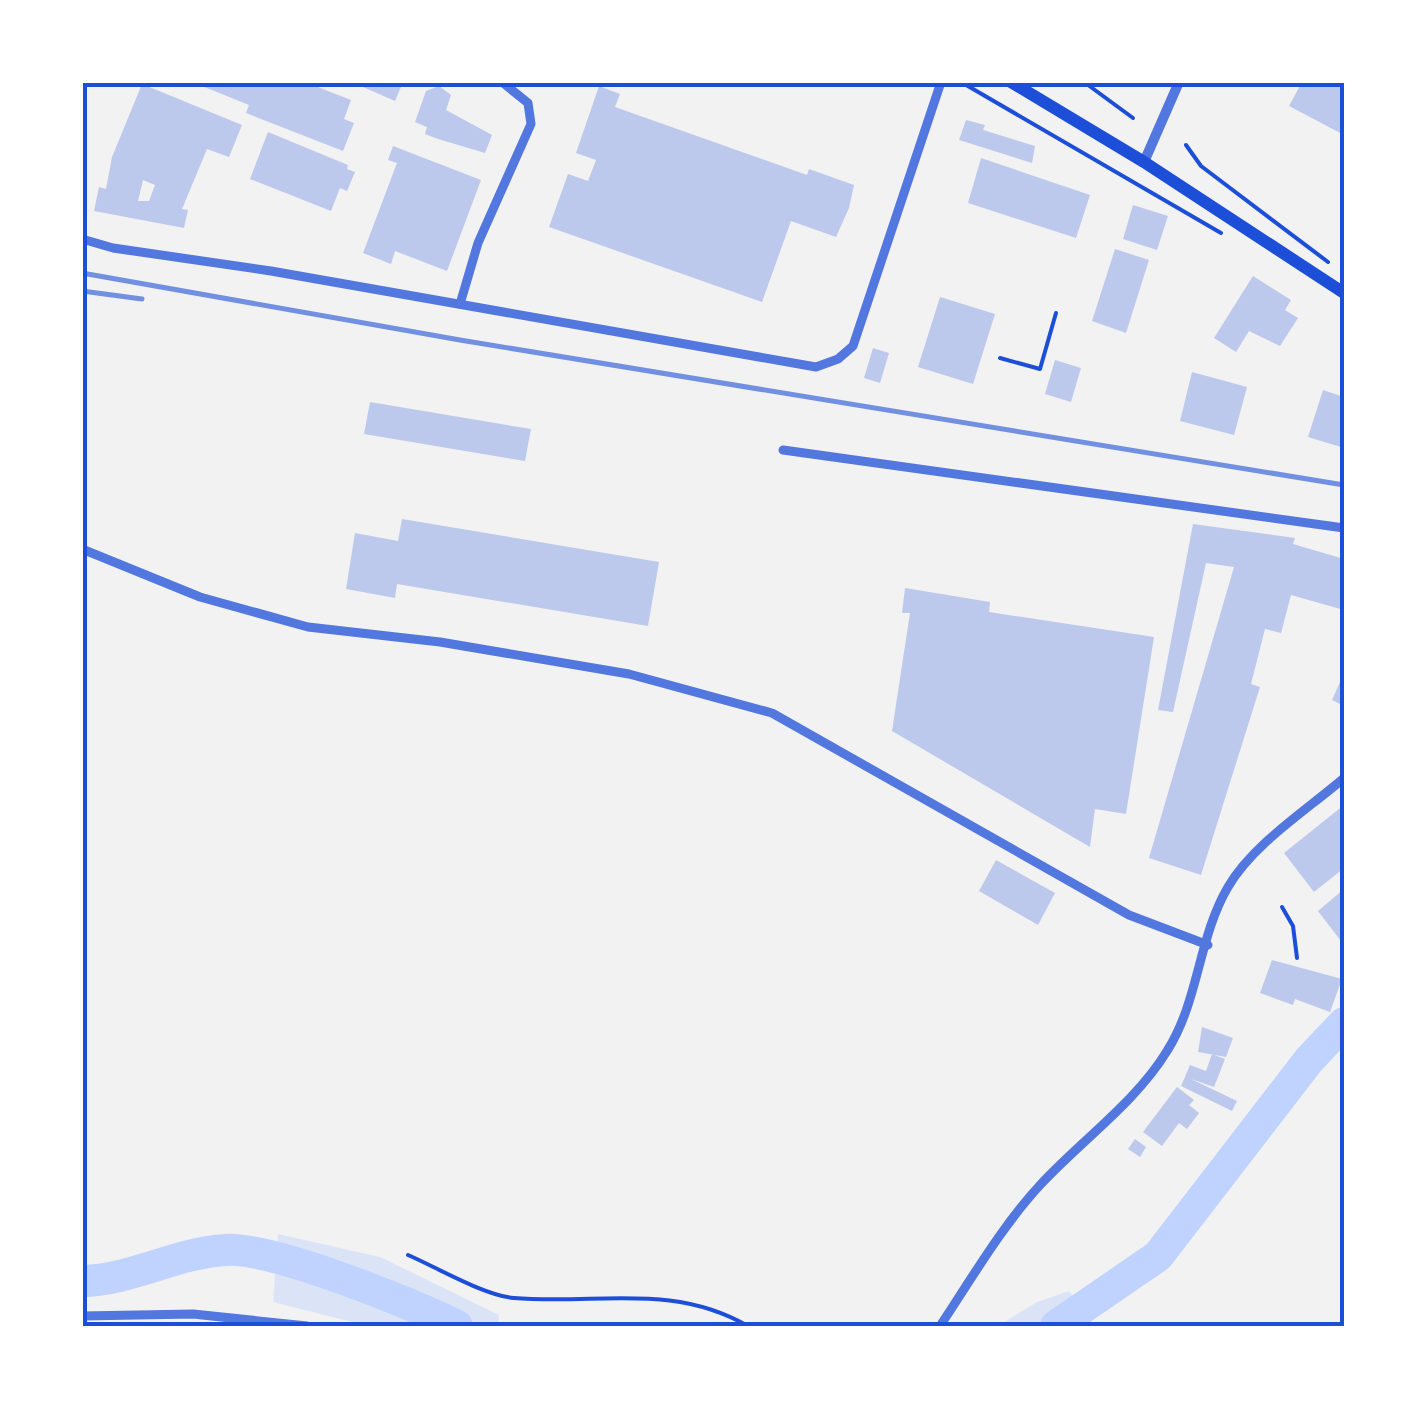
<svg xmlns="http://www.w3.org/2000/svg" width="1427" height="1409" font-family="'IBM Plex Sans',sans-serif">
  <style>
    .green { fill: #dbe4f7 }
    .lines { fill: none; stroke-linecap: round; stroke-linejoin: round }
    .river { stroke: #bfd3fe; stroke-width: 32 }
    .building { fill: #bdc9ec; fill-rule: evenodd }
    .path { stroke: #1d4ed8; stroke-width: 4 }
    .minor { stroke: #5277de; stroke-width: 9 }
    .tertiary { stroke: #5277de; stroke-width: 10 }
    .secondary { stroke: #1d4ed8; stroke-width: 12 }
    .rail { stroke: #7290e2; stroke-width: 5 }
    .neatline { fill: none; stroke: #1d4ed8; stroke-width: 4 }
  </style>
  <rect width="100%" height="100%" fill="#f2f2f2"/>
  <!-- green -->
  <g class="green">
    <path d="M 278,1234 L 380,1257 L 499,1315 L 498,1326 L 368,1326 L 273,1302 Z"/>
    <path d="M 1069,1291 L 1086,1310 L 1079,1326 L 998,1326 L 1037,1302 Z"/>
  </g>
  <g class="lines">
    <!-- river -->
    <g class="river">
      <path d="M 82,1281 C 132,1280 176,1253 225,1250 C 269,1246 414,1304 457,1326"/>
      <path d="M 1056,1326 L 1158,1256 L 1309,1060 L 1344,1023"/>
    </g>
  </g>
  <!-- building -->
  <g class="building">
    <path d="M 192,82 L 305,82 L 351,100 L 344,119 L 354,123 L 343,151 L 246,113 L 249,105 Z"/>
    <path d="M 365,82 L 403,82 L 395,101 L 363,87 Z"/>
    <path d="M 1302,82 L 1344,82 L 1344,135 L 1289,106 Z"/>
    <path d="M 142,84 L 242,125 L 229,157 L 207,149 L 182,209 L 188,210 L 184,228 L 94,211 L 99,187 L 106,189 L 112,157 ZM 143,180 L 155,185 L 149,201 L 138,201 Z"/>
    <path d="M 439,86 L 451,95 L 446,110 L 492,135 L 485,153 L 438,139 L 425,134 L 427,127 L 415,122 L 426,91 Z"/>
    <path d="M 599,86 L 620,94 L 615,107 L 807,175 L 809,169 L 854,185 L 849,208 L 836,237 L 791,221 L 762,302 L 549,227 L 568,174 L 588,181 L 596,160 L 576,153 Z"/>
    <path d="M 966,120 L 985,125 L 983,130 L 1035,146 L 1032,163 L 959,140 Z"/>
    <path d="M 268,132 L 348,165 L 347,169 L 355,172 L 347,191 L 340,188 L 331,211 L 250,179 Z"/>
    <path d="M 393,146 L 481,180 L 447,271 L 395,251 L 391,264 L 363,253 L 397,163 L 388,160 Z"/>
    <path d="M 981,158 L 1090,195 L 1076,238 L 968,203 Z"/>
    <path d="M 1133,205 L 1168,216 L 1157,250 L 1123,239 Z"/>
    <path d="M 1115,249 L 1149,260 L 1126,333 L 1092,321 Z"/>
    <path d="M 1253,276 L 1291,300 L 1285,310 L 1298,318 L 1280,346 L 1249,331 L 1236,352 L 1214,338 Z"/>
    <path d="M 940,297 L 995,314 L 973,384 L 918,367 Z"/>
    <path d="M 873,348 L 889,353 L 880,383 L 864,378 Z"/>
    <path d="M 1055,360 L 1081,368 L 1071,402 L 1045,394 Z"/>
    <path d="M 1192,372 L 1247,387 L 1234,435 L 1180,421 Z"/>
    <path d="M 1323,390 L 1344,397 L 1344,448 L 1308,437 Z"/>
    <path d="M 370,402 L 531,429 L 525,461 L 364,434 Z"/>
    <path d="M 402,519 L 659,562 L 648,626 L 397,584 L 395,598 L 346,589 L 355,533 L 398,541 Z"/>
    <path d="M 1193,524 L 1295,538 L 1293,544 L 1344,559 L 1344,610 L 1291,595 L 1281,633 L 1265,629 L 1251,684 L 1260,687 L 1201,875 L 1149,858 L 1234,567 L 1206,563 L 1173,712 L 1158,710 Z"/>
    <path d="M 905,588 L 990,602 L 989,612 L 1154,637 L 1126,814 L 1095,809 L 1090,847 L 892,731 L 910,613 L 902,613 Z"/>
    <path d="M 1344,673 L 1344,706 L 1332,700 Z"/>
    <path d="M 1344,805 L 1344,868 L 1314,892 L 1284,853 Z"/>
    <path d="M 996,860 L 1055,893 L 1038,925 L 979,891 Z"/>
    <path d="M 1344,889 L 1344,945 L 1318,911 Z"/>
    <path d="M 1272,960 L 1342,979 L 1330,1012 L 1295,999 L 1293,1005 L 1260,993 Z"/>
    <path d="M 1202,1027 L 1233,1038 L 1226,1057 L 1198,1052 Z"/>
    <path d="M 1212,1054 L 1225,1059 L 1214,1087 L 1191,1079 L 1237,1101 L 1232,1111 L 1181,1086 L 1190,1065 L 1206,1071 Z"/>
    <path d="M 1177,1087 L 1194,1100 L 1189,1105 L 1199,1113 L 1187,1129 L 1179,1123 L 1162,1146 L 1143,1132 Z"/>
    <path d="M 1135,1139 L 1146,1147 L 1140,1157 L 1128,1149 Z"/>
  </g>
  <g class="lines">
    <!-- path -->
    <g class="path">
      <path d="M 961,82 L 1221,233"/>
      <path d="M 1084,82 L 1133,118"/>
      <path d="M 1186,145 L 1201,166 L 1328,262"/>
      <path d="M 1000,358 L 1040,369 L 1056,313"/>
      <path d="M 1282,907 L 1293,926 L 1297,958"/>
      <path d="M 408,1255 C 436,1267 485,1296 514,1298 C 597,1305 672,1282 748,1326"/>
    </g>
    <!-- minor -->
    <g class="minor">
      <path d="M 82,239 L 113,248 L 271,271 L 816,367 L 838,359 L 853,346 L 941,82"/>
      <path d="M 460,304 L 478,243 L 531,124 L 528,103 L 502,82"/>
      <path d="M 783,450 L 1344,528"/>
      <path d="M 82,549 L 200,597 L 308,627 L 440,642 L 629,674 L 772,713 L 1129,915 L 1208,945"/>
      <path d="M 82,1316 L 193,1314 L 307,1326"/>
      <path d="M 940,1326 C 972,1278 1002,1226 1041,1184 C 1082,1140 1136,1102 1167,1051 C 1199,1001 1198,938 1228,887 C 1253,844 1307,810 1344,778"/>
    </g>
    <!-- tertiary -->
    <path class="tertiary" d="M 1144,162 L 1179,82"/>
    <!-- secondary -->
    <path class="secondary" d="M 1011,82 L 1144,162 L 1344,293"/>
    <!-- rail -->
    <g class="rail">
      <path d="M 82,273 L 460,340 L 1344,485"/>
      <path d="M 82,291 L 142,299"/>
    </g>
  </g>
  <!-- border -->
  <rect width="1427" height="1409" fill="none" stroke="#ffffff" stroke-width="170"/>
  <rect x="85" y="85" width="1257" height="1239" class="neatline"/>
</svg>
